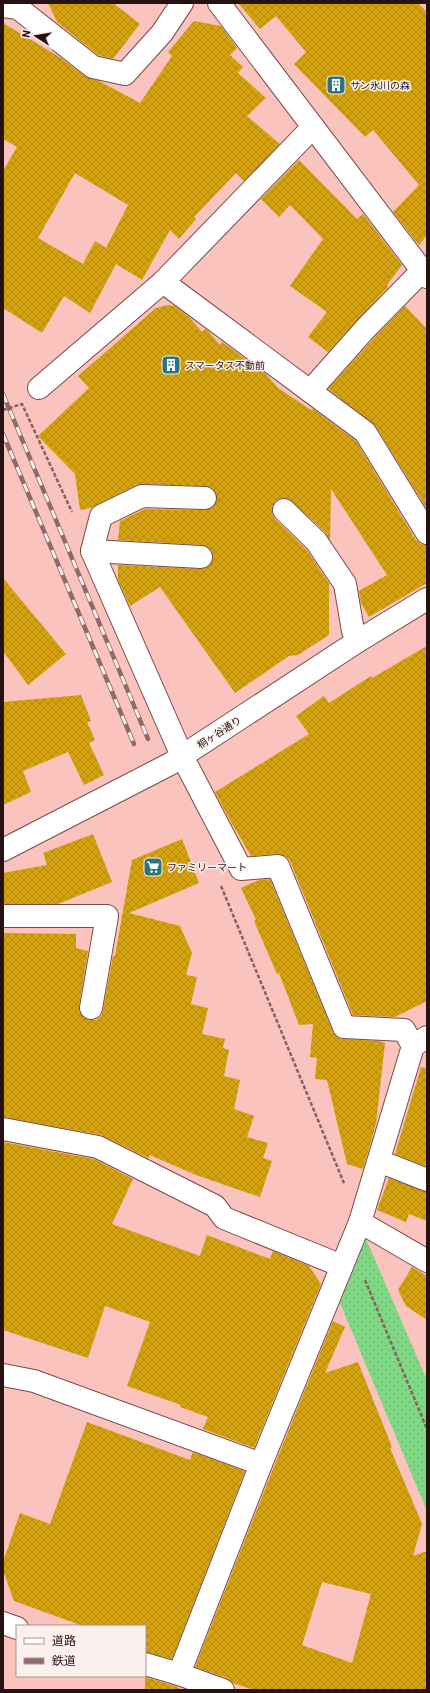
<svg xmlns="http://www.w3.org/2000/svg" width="430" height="1693" font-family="Barlow,'Noto Sans JP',sans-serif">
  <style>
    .grass { fill: url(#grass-dots) }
    .building { fill: url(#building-cross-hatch); fill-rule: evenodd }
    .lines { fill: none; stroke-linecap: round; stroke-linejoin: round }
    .minor-casing { stroke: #784a46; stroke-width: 24 }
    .path { stroke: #85625f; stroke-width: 2.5; stroke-dasharray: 4 2; stroke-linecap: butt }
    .minor { stroke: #fff; stroke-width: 22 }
    .rail-casing { stroke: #8f6a66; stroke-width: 4.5 }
    .rail { stroke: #fcf0ee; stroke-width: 3; stroke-dasharray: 9; stroke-linecap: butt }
    .path-bridge { stroke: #85625f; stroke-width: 2.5; stroke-dasharray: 4 2; stroke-linecap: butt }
    .labels { text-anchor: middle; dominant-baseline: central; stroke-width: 3; stroke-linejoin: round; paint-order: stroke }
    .poi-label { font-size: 10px; fill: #251211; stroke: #fcf0ee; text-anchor: start }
    .street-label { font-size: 10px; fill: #251211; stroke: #fcf0ee }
  </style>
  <defs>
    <pattern id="grass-dots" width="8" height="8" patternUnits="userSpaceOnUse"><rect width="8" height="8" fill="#7ed884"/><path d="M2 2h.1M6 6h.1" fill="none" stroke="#6db871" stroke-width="1.8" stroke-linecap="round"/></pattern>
    <pattern id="building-cross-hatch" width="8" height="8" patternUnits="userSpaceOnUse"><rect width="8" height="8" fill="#d4a20d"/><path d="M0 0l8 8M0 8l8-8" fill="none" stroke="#b68a0c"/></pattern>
  </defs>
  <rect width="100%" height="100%" fill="#fac3bd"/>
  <!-- grass -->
  <path class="grass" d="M 366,1239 L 427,1380 L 427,1511 L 340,1303 Z"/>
  <!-- building -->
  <g class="building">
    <path d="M 48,3 L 113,3 L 140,24 L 113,59 L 98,55 L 57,22 Z"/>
    <path d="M 238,3 L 418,3 L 427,12 L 427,235 L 419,245 L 393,212 L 419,185 L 373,130 L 365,137 L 294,64 L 306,52 L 276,16 L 260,29 Z"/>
    <path d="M 194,21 L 221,26 L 237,48 L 230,55 L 243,67 L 238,73 L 266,98 L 247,116 L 280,144 L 244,181 L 236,173 L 194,217 L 196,219 L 179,239 L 170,230 L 142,280 L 116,264 L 90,313 L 64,296 L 42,333 L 3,308 L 3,171 L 17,147 L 3,139 L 3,23 L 61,58 L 86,77 L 99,81 L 140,103 L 172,56 L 168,52 ZM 75,173 L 128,205 L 106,248 L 95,241 L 83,264 L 38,238 Z"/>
    <path d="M 299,160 L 357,219 L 363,214 L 402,265 L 387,285 L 388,287 L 328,352 L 308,337 L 327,312 L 290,286 L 323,239 L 290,205 L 279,217 L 261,199 Z"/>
    <path d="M 168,305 L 175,306 L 190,318 L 202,332 L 205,329 L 207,330 L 220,345 L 222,342 L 266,374 L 278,388 L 311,410 L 313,409 L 356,441 L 416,540 L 421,544 L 427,545 L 427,583 L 369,617 L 361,603 L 359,591 L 387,575 L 331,489 L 330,540 L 325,532 L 292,501 L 287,498 L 281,498 L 275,501 L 272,507 L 272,514 L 275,519 L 306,549 L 329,583 L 329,635 L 298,655 L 289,656 L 235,693 L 160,587 L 130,606 L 118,580 L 118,565 L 200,569 L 206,568 L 211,564 L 213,558 L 212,552 L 208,547 L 202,545 L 118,540 L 120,521 L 145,509 L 205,510 L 211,509 L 215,505 L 217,499 L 216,492 L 211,487 L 205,486 L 142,484 L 137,485 L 91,508 L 80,510 L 75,474 L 38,436 L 89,388 L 78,376 L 156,308 Z"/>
    <path d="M 405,306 L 427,329 L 427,509 L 375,425 L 328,389 L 375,337 Z"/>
    <path d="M 3,578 L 66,654 L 28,685 L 3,651 Z"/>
    <path d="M 427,646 L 427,1001 L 395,1017 L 353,1015 L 290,861 L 285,856 L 277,854 L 251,856 L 231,822 L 215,792 L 309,734 L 296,716 L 324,696 L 329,703 L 371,676 L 372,678 Z"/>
    <path d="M 81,695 L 91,721 L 87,722 L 95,740 L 89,743 L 104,775 L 84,785 L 68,752 L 23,771 L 31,792 L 3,805 L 3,702 Z"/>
    <path d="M 93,834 L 112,882 L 58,904 L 3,904 L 3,873 L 47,865 L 43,853 Z"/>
    <path d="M 182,839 L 199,883 L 129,913 L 180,926 L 192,953 L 186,975 L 197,977 L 191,1004 L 208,1008 L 202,1034 L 225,1039 L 223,1048 L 229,1050 L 224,1076 L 240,1080 L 234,1109 L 254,1116 L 247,1137 L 268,1143 L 263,1158 L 272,1161 L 260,1197 L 196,1175 L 150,1155 L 148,1158 L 101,1135 L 3,1117 L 3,933 L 76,934 L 76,948 L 88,951 L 79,1006 L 79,1012 L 83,1017 L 88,1020 L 96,1020 L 101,1016 L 103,1010 L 113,956 L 115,956 L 132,860 Z"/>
    <path d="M 270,879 L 333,1032 L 337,1037 L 343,1039 L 379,1041 L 385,1043 L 376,1124 L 363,1169 L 347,1164 L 327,1080 L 315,1079 L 317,1058 L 310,1057 L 313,1024 L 299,1025 L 279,973 L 277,974 L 254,921 L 256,920 L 241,888 L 259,880 Z"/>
    <path d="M 421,1067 L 427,1068 L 427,1167 L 395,1154 Z"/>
    <path d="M 3,1142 L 94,1159 L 133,1179 L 112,1224 L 200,1256 L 207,1235 L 270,1259 L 273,1251 L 309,1266 L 321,1284 L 254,1448 L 203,1429 L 208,1417 L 180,1407 L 181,1405 L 127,1386 L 150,1322 L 105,1306 L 88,1358 L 3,1330 Z"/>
    <path d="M 389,1178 L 427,1192 L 427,1221 L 409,1214 L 406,1222 L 377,1210 Z"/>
    <path d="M 412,1267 L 427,1276 L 427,1320 L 406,1306 L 398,1290 Z"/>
    <path d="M 333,1321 L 345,1327 L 325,1373 L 358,1362 L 392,1447 L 390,1448 L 422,1524 L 413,1556 L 427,1551 L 427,1690 L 254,1690 L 233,1683 L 227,1678 L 195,1667 L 273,1469 ZM 322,1582 L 371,1594 L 352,1663 L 302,1645 Z"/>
    <path d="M 87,1422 L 190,1460 L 193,1452 L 245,1471 L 172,1659 L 145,1652 L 145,1626 L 83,1626 L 14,1601 L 3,1570 L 3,1562 L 20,1513 L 50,1524 Z"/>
    <path d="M 145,1677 L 175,1686 L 183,1690 L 145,1690 Z"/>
  </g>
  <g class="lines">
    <defs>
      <g id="minor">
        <path d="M 219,3 L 427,277"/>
        <path d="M 3,6 L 18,8 L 93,67 L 125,74 L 162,33 L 182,3"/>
        <path d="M 163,282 L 365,432 L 427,533"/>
        <path d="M 39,388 L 163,282 L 313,127"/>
        <path d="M 310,391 L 366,328 L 422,271"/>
        <path d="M 205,498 L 142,496 L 101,516 L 92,551 L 182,756 L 241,869 L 278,866 L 344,1027 L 404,1030 L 413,1046"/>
        <path d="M 284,510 L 316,541 L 345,584 L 353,631 L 358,641"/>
        <path d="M 92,551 L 201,557"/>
        <path d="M 3,850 L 170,764 L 358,641 L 427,599"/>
        <path d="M 3,916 L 107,916 L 91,1008"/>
        <path d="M 3,1129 L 98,1147 L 215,1206 L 224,1218 L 342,1266"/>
        <path d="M 379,1161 L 427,1180"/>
        <path d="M 360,1222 L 427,1261"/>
        <path d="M 3,1375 L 34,1381 L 261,1464"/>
        <path d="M 3,1623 L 17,1628"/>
        <path d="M 145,1664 L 179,1674 L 223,1690"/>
        <path d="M 179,1674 L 261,1464 L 360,1222 L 413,1046 L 427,1037"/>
      </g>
    </defs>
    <!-- minor casing -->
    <use href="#minor" class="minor-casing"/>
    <!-- path -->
    <g class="path">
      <path d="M 221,886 L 344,1183"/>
      <path d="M 365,1280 L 427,1429"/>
    </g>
    <!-- minor -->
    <use href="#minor" class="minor"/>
    <defs>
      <g id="rail">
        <path d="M 3,394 L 148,739"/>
        <path d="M 3,434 L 134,744"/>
      </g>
    </defs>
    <!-- rail casing -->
    <use href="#rail" class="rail-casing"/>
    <!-- rail -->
    <use href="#rail" class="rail"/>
    <!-- path-bridge -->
    <path class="path-bridge" d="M 3,410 L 22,404 L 72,512"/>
  </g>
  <!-- icons -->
  <defs>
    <symbol id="building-square" viewBox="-11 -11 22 22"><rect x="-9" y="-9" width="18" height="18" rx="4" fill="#2c757d" stroke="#fcf0ee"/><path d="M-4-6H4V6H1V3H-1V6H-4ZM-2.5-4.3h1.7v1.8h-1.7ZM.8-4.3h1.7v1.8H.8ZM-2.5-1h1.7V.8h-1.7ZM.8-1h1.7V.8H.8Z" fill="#fff"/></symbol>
    <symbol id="supermarket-square" viewBox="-11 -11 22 22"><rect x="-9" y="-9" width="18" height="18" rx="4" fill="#2c757d" stroke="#fcf0ee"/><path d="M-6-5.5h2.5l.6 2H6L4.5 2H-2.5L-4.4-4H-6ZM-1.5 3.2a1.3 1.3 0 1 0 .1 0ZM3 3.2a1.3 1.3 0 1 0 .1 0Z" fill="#fff"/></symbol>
  </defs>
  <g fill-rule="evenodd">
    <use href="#building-square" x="325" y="74" width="22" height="22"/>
    <use href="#building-square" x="160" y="354" width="22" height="22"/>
    <use href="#supermarket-square" x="142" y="856" width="22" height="22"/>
  </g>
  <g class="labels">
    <!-- poi labels -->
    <g class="poi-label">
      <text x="350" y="85">サン氷川の森</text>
      <text x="185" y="365">スマータス不動前</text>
      <text x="167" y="867">ファミリーマート</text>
    </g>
    <!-- street labels -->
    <g class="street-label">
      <text transform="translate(219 732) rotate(-33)">桐ヶ谷通り</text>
    </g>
  </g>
  <!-- border -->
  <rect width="430" height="1693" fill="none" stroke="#251211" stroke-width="8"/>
  <!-- legend -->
  <rect x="16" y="1625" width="130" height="52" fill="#fcf0ee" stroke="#a69796"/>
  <rect x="24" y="1638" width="20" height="6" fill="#ffffff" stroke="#a69796"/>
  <text x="52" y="1645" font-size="12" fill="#251211">道路</text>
  <rect x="24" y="1658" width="20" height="6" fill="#8f6a66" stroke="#a69796"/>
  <text x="52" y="1665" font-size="12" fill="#251211">鉄道</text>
  <!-- north arrow -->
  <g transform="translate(36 36) rotate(282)" stroke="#fcf0ee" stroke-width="3" paint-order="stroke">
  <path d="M0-3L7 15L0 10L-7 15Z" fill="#251211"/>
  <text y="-6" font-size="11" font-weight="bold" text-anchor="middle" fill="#251211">N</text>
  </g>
</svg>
